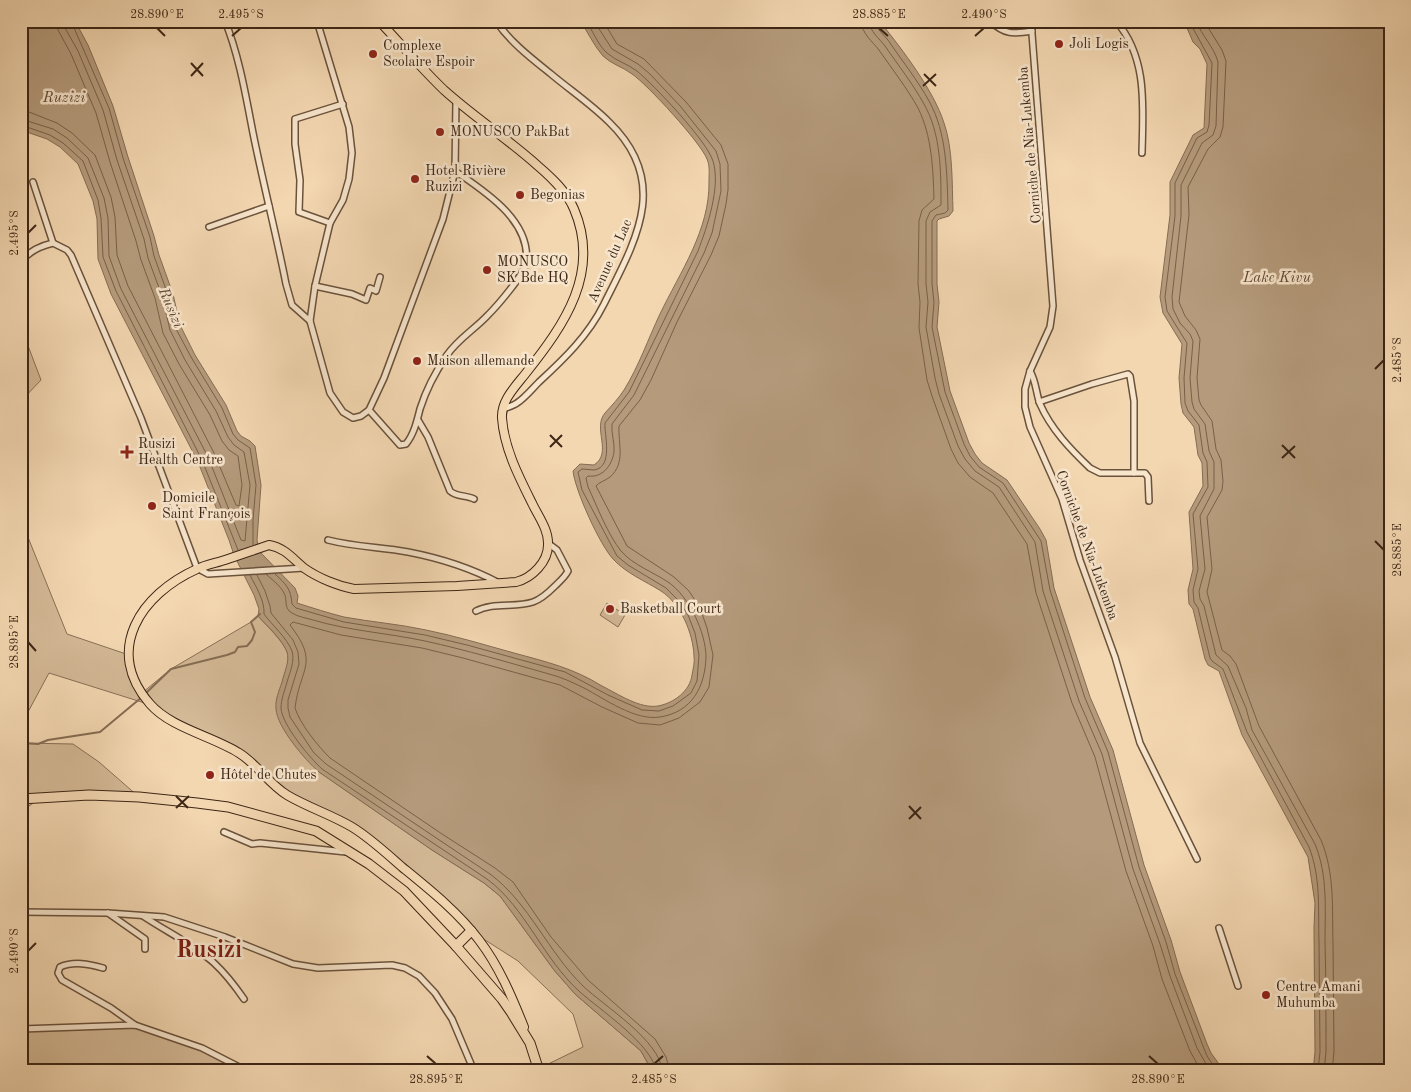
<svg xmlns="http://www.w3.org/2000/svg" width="1411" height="1092" font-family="'Old Standard TT',serif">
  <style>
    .green { fill: #d4b996; stroke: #887056 }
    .water { fill: #b59b7c; stroke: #856c53 }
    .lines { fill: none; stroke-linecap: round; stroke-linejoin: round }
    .shore { stroke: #796048; stroke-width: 1 }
    .stream { stroke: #856c53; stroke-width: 2 }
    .street-casing { stroke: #6a523c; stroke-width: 8 }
    .primary-casing { stroke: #3d2615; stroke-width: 10 }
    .highway-casing { stroke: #3d2615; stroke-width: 11 }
    .street { stroke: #f7e5cc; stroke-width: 5 }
    .primary { stroke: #f3d7b1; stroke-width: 8 }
    .highway { stroke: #f3d7b1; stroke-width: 9 }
    .ticks { fill: none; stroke: #3d2615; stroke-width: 2 }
    .poi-dot { fill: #8f2418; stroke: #f7e5cc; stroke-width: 2 }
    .labels { text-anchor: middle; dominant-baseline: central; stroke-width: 5; stroke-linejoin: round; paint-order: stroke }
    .poi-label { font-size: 14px; fill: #3d2615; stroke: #f7e5cc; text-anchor: start }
    .street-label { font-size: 14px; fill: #3d2615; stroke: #f7e5cc }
    .water-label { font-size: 15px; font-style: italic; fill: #614934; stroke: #f7e5cc }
    .town-label { font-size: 24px; font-weight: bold; fill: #7a1f14; stroke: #f7e5cc }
    .neatline { fill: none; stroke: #3d2615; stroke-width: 2 }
    .ticks-label { font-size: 12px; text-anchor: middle; fill: #3d2615 }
  </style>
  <rect width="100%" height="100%" fill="#f3d7b1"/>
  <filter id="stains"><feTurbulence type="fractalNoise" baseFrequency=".004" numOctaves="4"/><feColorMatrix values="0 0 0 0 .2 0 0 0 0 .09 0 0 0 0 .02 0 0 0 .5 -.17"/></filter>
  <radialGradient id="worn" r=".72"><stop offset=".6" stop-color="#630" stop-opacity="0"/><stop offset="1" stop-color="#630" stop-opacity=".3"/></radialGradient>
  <!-- green -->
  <g class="green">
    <path d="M 22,330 L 41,380 L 21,401 L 21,332 Z"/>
    <path d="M 21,520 L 67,634 L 129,655 L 142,693 L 171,669 L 251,622 L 258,616 C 266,625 285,643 288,654 C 290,665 281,687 277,698 L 319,772 L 432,850 L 484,883 L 500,896 L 554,970 L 575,994 L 641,1051 L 652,1071 L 539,1071 L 538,1069 L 583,1047 L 573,1014 L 518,961 L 471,931 L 371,841 L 287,795 L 251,763 L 171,721 L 151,705 L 49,673 L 21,725 Z"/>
    <path d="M 607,603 L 625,615 L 618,627 L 600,615 Z"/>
    <path d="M 21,743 L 73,744 L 99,762 L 139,797 L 40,798 L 21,812 Z"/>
    <path d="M 131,1023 L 226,1057 L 251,1071 L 125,1071 L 120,1067 L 21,1071 L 21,1037 L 30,1027 Z"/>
  </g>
  <!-- water -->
  <g class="water">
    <path d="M 21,21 L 75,21 L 88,45 L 113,106 L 128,157 L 154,236 L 159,255 L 173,294 L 180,325 L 195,355 L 226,405 L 237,431 L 241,436 L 250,441 L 255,446 L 261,485 L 257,540 L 259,551 L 295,588 L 298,596 L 297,603 C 313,608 328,613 344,617 C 371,622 399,624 426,630 C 456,636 485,645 514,653 C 547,662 573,668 602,686 C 618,694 640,709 658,706 C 674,703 690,691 692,675 C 693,669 695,662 694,656 C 693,633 681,604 661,591 C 645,581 626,573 614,560 C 600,546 575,490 573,471 L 580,464 L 594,465 C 613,453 592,428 605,413 C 612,405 619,398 624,390 C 639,366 648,339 660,314 C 680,272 710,230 709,181 C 709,173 710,166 707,159 C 701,143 647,84 632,74 C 623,67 611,64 603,56 C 594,46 588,32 580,21 L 878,21 L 881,23 C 902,49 934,91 944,123 C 953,148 952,184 953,211 L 949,216 L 939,219 L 937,221 L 937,284 L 939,302 L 937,327 L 950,391 L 969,443 L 975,454 L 982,463 L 1007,480 L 1040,529 L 1046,540 L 1054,588 L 1090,697 L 1113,750 L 1144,865 L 1171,940 L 1180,972 L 1207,1044 L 1211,1053 L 1224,1071 L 652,1071 L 641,1051 L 575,994 L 554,970 L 500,896 L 484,883 L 432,850 L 319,772 C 305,760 277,727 276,709 C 275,700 279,691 282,682 C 284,673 290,661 287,652 C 282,639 267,626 258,616 L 259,609 L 254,595 L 234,555 L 229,540 L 198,462 L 111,294 L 98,259 L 97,219 L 93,201 L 78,164 L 60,147 L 47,139 L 21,130 Z"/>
    <path d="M 1184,21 L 1390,21 L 1390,1071 L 1313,1071 L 1315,1052 L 1314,928 L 1315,903 L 1308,857 L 1242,735 L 1219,671 L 1208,665 L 1205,659 L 1193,609 L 1189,604 L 1188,590 L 1193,569 L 1189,512 L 1203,486 L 1202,463 L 1198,455 L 1194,427 L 1183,413 L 1181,404 L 1179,378 L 1182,344 L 1163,313 L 1160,297 L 1170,215 L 1170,182 L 1193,135 L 1204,128 L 1207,64 L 1200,49 L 1193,42 Z"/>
  </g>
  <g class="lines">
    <!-- shore -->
    <g class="shore">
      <path d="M 71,21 L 109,108 L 123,158 L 150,237 L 154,256 L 168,295 L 175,327 L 191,357 L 222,408 L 233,434 L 238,440 L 250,448 L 256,485 L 253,520 L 253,545"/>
      <path d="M 603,21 L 617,44 L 644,59 L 686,102 L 721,145 L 728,164 L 728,190 L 726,204 L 719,236 L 711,255 L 677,322 L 651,380 L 640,400 L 619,426 C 618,444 626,463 610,477 C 605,481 599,482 596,486 L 627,546 L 674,577 L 689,591 L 700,608 L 707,628 L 713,655 L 709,687 L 700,702 L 679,718 L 660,725 L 638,723 L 602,707 L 560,685 L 463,658 L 422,648 L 341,635 L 293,622 L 290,625 C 320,664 300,667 295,708 C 300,724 318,746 330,758 L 442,834 L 495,868 L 513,882 L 551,937 L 588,980 L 655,1039 L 666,1057 L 670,1071"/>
      <path d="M 861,21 C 862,34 872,41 879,50 C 892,69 907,88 918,108 C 932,136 933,169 934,199 L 922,210 L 919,221 L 918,284 L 920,302 L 919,328 L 927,380 L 932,396 L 951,449 L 958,463 L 970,477 L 993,493 L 1027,544 L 1036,593 L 1072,703 L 1095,757 L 1126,871 L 1153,946 L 1162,979 L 1190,1051 L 1201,1071"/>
      <path d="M 869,21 C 870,32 879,38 885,46 C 898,65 913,84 924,104 C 941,134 941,171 941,205 L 930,212 L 926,221 L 926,284 L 928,302 L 926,327 L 935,378 L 939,394 L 958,446 L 965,459 L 975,471 L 999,487 L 1035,542 L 1043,591 L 1079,701 L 1102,754 L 1133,869 L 1160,944 L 1170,976 L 1197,1048 L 1210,1071"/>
      <path d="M 875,21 C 876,30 886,36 890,43 C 903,62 918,81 929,101 C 947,133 947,174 948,210 L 945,213 L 936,215 L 932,221 L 932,284 L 934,302 L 932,327 L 945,392 L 964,444 L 970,456 L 979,467 L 1003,483 L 1041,541 L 1050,590 L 1085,698 L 1108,752 L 1139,867 L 1166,942 L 1175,974 L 1203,1046 L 1207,1056 L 1217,1071"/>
      <path d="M 1189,21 L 1212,63 L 1209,125 L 1207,132 L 1197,138 L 1175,183 L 1175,216 L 1165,297 L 1167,311 L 1187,343 L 1184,378 L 1185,403 L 1188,411 L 1199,425 L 1203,453 L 1207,462 L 1208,487 L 1193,514 L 1198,569 L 1193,590 L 1194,602 L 1198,608 L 1210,658 L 1212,661 L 1223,669 L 1247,732 L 1309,847 C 1321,878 1318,908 1319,941 C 1319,978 1320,1015 1320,1052 L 1318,1071"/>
      <path d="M 1196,21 C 1202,36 1214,47 1218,62 L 1216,126 L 1213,135 L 1202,143 L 1181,185 L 1181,216 L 1172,297 L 1173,309 L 1180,323 L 1190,334 L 1193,341 L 1190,378 L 1192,402 L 1194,409 L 1205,424 L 1209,451 L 1214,462 L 1214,489 L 1200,516 L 1205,569 L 1199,591 L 1200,599 L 1204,606 L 1216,655 L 1228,666 L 1246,708 L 1252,730 L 1315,844 C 1328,876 1325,909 1325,943 C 1326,980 1326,1016 1326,1052 L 1324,1071"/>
      <path d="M 1204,21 L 1222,50 L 1226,61 L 1223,127 L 1220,137 L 1208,149 L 1188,187 L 1189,215 L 1179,302 L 1185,316 L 1196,330 L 1200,339 L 1197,378 L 1199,400 L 1201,405 L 1212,421 L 1216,449 L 1221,460 L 1223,481 L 1222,490 L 1207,517 L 1212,569 L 1207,592 L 1222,650 L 1230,656 L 1236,664 L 1259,726 L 1321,840 C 1335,874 1332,908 1333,944 C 1333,980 1334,1016 1334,1052 L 1332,1071"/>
      <path d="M 21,111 L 29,112 L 57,123 L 72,133 L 95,155 L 111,197 L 115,217 L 117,255 L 128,286 L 214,453 L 236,505 L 239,506 L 242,485 L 238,456 L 229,450 L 222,441 L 210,415 L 179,364 L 163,333 L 155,298 L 141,260 L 136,241 L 110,162 L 96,113 L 71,54 L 58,30 L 57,21"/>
      <path d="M 21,119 L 53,129 L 67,138 L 88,158 L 104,198 L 108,218 L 109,256 L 121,289 L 208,457 L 241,540 L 245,541 L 250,485 L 244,452 L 234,445 L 228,437 L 216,411 L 185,360 L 170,330 L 162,296 L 148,258 L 144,239 L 117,160 L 103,110 L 78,51 L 65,28 L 64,21"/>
      <path d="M 21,125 L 50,135 L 63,143 L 83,161 L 98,200 L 101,218 L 103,257 L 116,291 L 202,460 L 238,550"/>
      <path d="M 266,574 C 272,580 280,585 284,593 C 288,600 283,608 292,613 C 298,617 307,618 313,620 C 350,631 388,633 425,641 C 466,650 507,662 549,674 C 561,677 572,682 584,688 C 605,699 635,721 660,717 C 692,712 705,687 706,657 C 706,633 689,596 668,582 C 653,572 633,565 621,551 C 608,535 597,506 588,487 L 586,478 L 588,476 C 602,478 612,466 614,452 C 615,443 611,434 612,424 L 634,395 L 704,253 L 712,233 L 721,191 L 720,164 L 716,151 L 681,107 L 650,74 L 638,64 L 612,49 L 594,21"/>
      <path d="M 275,574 C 286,584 291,589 292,604 L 296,608 L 344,622 L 425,635 L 467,645 L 565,672 L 608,695 L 642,710 L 659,711 L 673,706 L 691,693 L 697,681 L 699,655 L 695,633 L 688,615 L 679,601 L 666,588 L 628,565 L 617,556 L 582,490 L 578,472 L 582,469 C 586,469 590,470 594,470 C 614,467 604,434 605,423 L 629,392 L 698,251 C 707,227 721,187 713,161 C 707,141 654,85 637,71 C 628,64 616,61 607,53 C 598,45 593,31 586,21"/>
      <path d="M 250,575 C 256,587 265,601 264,614 C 272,625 287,638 292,651 C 295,661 290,672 287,682 C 285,690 281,699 281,708 C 282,725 310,758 322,769 L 487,879 C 526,908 543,959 580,992 C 599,1009 653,1045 656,1071"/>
      <path d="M 257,575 L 265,591 L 270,606 L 271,613 L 293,640 L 298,652 L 299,664 L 288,700 L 288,708 L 290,717 L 314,753 L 326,764 L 490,874 C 529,903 548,952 583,986 C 604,1006 661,1041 662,1071"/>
    </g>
    <!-- stream -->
    <g class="stream">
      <path d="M 145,694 L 171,669 L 227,655 L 235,652 L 238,647 L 247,646 L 252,640 L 255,632 L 251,622 L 260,614"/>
      <path d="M 21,743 L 38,744 L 48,740 L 100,732 L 142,697"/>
    </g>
    <defs>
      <g id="street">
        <path d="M 225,21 C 239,55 246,97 253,133 C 263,183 276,233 286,284 L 292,305 L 310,321"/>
        <path d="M 317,21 L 349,127 L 352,153 L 349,179 L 343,200 L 330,223 L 315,286 L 310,321 L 330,393 L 343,412 L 353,418 L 361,416 L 369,410 L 384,378 L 443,219 L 455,171"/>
        <path d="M 496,21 C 510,42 531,58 551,74 C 570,90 591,104 609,122 C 671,182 636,240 604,304 C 588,336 564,359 539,382 C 532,389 525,398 517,403 C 513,406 508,407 503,409"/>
        <path d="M 990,21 C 1005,35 1013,34 1032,31"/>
        <path d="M 1031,21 L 1053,306 L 1050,327 L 1030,371 L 1025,389 L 1025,407 L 1030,427 L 1062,499 L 1080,560 L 1115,657 L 1140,743 L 1197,859"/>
        <path d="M 1116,21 C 1148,58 1143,107 1142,153"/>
        <path d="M 33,182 L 53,243"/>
        <path d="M 330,223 L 299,212 L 300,180 L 295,144 L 295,119 L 343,104"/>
        <path d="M 209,227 L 269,206"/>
        <path d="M 21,262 C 29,251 40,246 53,243 L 67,250 L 71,255 L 141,418 L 197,568 L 208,574 L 304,568"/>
        <path d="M 315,286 L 352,294 L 366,300 L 370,288 L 376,291 L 380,277"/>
        <path d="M 1030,371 C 1036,381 1036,393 1040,404 C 1051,429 1070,449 1090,468 L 1100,473 L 1145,473 L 1148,477 L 1149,501"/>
        <path d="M 1039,402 L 1092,384 L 1128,374 L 1130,376 L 1134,401 L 1134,473"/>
        <path d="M 369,410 L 400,445 L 406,444 C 414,434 417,421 420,409 C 426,390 436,371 447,355 C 458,339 475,329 488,315 C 497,306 524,275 526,263 C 532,221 484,191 455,171 L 456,100"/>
        <path d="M 418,420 L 428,437 L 450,491 C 456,497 466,495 474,499"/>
        <path d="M 328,540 C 355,547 381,547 408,552 C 439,558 471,568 499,583"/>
        <path d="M 476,611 C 493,602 515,608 533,602 C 542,599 549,592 555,586 C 560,581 565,577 568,571 L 557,550 L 549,544"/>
        <path d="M 224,832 L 252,844 L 260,843 L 346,852"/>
        <path d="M 21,912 L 108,913 L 164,917 L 225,937 L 293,964 L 318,968 L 392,965 L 405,968 L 419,976 L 435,993 L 452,1019 L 474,1071"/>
        <path d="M 108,913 L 145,939 L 145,949"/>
        <path d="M 143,916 C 167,932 193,944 214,963 C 226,974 235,986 244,999"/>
        <path d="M 1219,928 L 1238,986"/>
        <path d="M 103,968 C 89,964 74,961 60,967 L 58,973 L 62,980 L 111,1008 L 135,1025"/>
        <path d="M 21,1029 L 135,1025 L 202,1048 L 247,1071"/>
      </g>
      <path id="primary" d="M 379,21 C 401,44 421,68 444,90 C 474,117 508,139 538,166 C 552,178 567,192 574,209 C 601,272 565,324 526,373 C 516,386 501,400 502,418 C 504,448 519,477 532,503 C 538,516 549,530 548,545 C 548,562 532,578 516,582 L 457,586 L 354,589 C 338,586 318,578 304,568 C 292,558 285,548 269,545 C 254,550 240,555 225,560 C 216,563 205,565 197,569 C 141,594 103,650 150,704 C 171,728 212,736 239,753 C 257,764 269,784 287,795 C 307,807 332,815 352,827 C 370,838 386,853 402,867 C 429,889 458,912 479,940 C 499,966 512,997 524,1027"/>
      <g id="highway">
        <path d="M 21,799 L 89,795 L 139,797 L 197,803 L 228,807 L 316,831 L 369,864 L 404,891 L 456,946 L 502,999 L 511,1012 L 530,1043 L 539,1071"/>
        <path d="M 456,946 L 471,931"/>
      </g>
    </defs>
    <!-- street casing -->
    <use href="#street" class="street-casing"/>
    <!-- primary casing -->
    <use href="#primary" class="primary-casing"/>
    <!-- highway casing -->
    <use href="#highway" class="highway-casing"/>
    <!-- street -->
    <use href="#street" class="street"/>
    <!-- primary -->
    <use href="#primary" class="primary"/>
    <!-- highway -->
    <use href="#highway" class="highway"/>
  </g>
  <!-- ticks -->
  <path class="ticks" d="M 157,28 L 165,36M 879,28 L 888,36M 232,36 L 241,28M 975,36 L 984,28M 191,63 L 203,76M 924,74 L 936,86M 191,76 L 203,63M 923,86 L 936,74M 28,233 L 36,225M 1375,369 L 1384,360M 550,435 L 562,447M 1282,445 L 1295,458M 550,447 L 562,435M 1282,458 L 1295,446M 1375,541 L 1384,550M 28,642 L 36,651M 176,796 L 188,808M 909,806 L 921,819M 176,808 L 189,796M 909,819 L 921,807M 28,951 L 36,943M 427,1056 L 436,1064M 1149,1056 L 1158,1064M 654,1064 L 663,1056"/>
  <!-- markers -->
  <g class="poi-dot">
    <circle cx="1059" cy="44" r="5"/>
    <circle cx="373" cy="54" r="5"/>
    <circle cx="440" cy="132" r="5"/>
    <circle cx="415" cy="179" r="5"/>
    <circle cx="520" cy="195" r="5"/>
    <circle cx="487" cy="270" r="5"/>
    <circle cx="417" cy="361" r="5"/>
    <path d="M124.5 444.5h5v5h5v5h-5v5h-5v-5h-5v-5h5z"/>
    <circle cx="152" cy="506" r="5"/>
    <circle cx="610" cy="609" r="5"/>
    <circle cx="210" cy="775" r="5"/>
    <circle cx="1266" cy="995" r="5"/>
  </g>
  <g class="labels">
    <!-- poi labels -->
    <g class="poi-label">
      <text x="1069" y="44">Joli Logis</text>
      <text x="383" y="46">Complexe<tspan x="383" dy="16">Scolaire Espoir</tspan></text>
      <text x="450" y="132">MONUSCO PakBat</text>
      <text x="425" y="171">Hotel Rivière<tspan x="425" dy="16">Ruzizi</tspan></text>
      <text x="530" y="195">Begonias</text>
      <text x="497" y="262">MONUSCO<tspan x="497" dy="16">SK Bde HQ</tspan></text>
      <text x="427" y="361">Maison allemande</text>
      <text x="138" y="444">Rusizi<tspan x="138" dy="16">Health Centre</tspan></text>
      <text x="162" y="498">Domicile<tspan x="162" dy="16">Saint François</tspan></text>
      <text x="620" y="609">Basketball Court</text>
      <text x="220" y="775">Hôtel de Chutes</text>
      <text x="1276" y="987">Centre Amani<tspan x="1276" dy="16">Muhumba</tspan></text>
    </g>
    <!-- street labels -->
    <g class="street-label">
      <text transform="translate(1030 145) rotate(-95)">Corniche de Nia-Lukemba</text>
      <text transform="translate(610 261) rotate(-66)">Avenue du Lac</text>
      <text transform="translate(1087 545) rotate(70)">Corniche de Nia-Lukemba</text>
    </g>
    <!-- water labels -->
    <g class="water-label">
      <text x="64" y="98">Ruzizi</text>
      <text x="1277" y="278">Lake Kivu</text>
      <text transform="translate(170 308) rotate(67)">Rusizi</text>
    </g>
    <!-- town labels -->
    <g class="town-label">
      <text x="209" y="951">Rusizi</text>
    </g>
  </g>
  <!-- margin -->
  <rect width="1411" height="1092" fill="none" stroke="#f3d7b1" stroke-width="55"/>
  <rect x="28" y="28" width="1356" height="1036" class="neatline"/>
  <g class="ticks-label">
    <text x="157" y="18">28.890°E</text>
    <text x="241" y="18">2.495°S</text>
    <text x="879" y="18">28.885°E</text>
    <text x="984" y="18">2.490°S</text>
    <text transform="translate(14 233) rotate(-90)" y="4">2.495°S</text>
    <text transform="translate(1397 360) rotate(-90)" y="4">2.485°S</text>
    <text transform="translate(1397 550) rotate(-90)" y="4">28.885°E</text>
    <text transform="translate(14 642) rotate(-90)" y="4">28.895°E</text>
    <text transform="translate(14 951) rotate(-90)" y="4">2.490°S</text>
    <text x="436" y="1083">28.895°E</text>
    <text x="654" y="1083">2.485°S</text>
    <text x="1158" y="1083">28.890°E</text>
  </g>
  <rect width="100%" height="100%" filter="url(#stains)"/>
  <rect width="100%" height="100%" fill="url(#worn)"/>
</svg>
